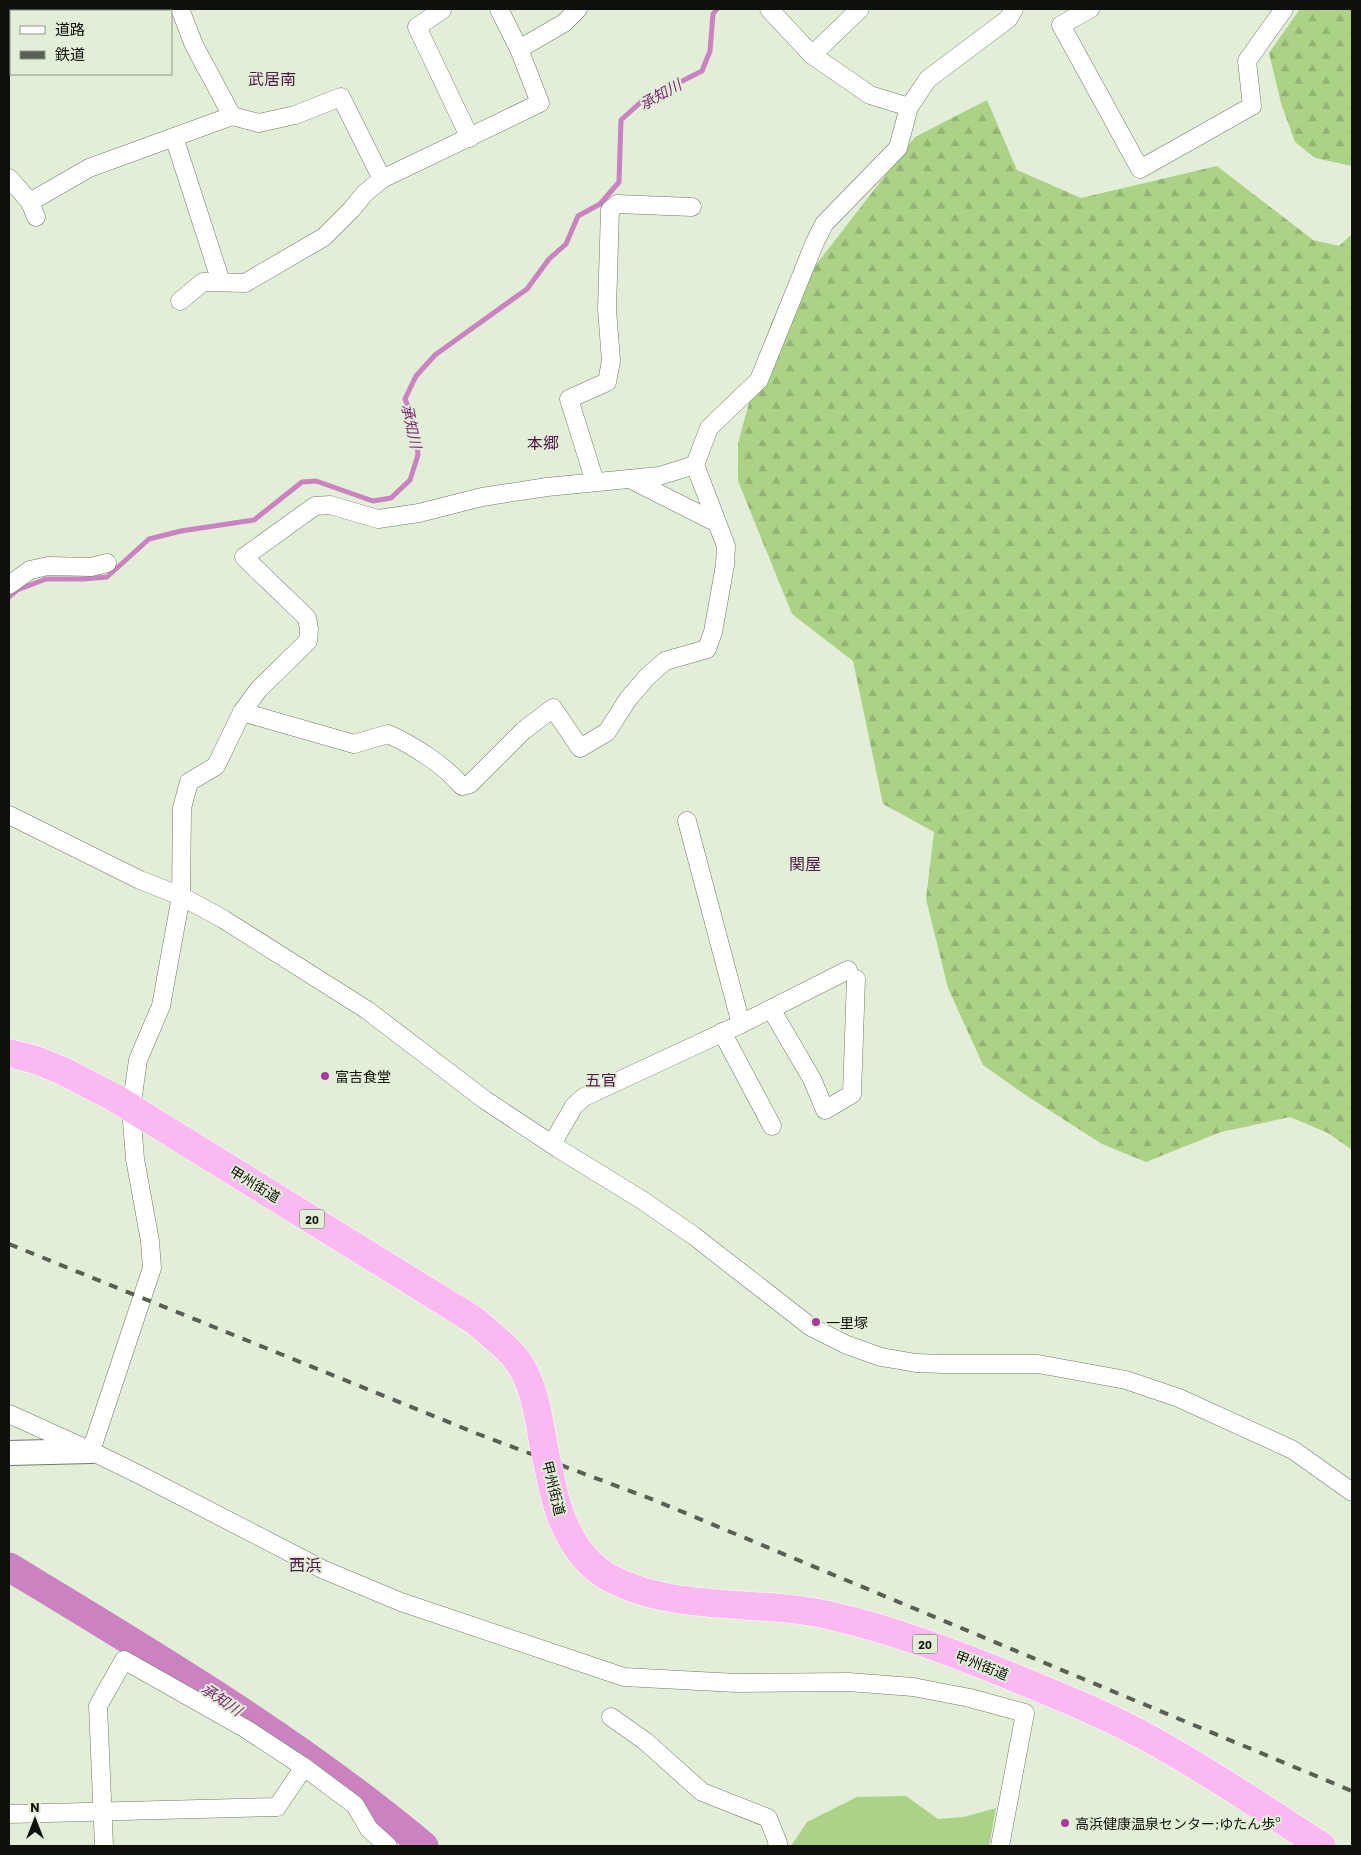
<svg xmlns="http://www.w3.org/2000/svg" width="1361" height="1855" font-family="Barlow,'Noto Sans JP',sans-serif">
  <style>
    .forest { fill: url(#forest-firs) }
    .garden { fill: #acd286 }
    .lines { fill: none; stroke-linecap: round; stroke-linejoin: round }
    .stream { stroke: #cb82c1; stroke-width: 5 }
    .river { stroke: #cb82c1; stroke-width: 29 }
    .street-casing { stroke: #707a67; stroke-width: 19 }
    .secondary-casing { stroke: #707a67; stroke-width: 26 }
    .highway-casing { stroke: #fff; stroke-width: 29 }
    .street { stroke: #fff; stroke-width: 18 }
    .secondary { stroke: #fff; stroke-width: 24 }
    .highway { stroke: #fbb9f1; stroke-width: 28 }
    .rail { stroke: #596053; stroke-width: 4; stroke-dasharray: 9 9; stroke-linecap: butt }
    .highway-bridge-casing { stroke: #fff; stroke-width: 29; stroke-linecap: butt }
    .highway-bridge { stroke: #fbb9f1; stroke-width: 28 }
    .poi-dot { fill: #a73c9c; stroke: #e2eed8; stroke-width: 2 }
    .labels { text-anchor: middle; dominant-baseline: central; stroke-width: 4; stroke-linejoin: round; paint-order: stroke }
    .shield { fill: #e2eed8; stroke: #4d5347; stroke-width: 1 }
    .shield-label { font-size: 12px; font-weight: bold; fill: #0d1109 }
    .poi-label { font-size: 14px; fill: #0d1109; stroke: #e2eed8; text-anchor: start }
    .street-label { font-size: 14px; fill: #0d1109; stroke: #e2eed8 }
    .water-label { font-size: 15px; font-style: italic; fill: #7e2876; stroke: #e2eed8 }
    .quarter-label { font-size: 16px; fill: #4e1b49; stroke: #e2eed8 }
  </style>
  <defs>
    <pattern id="forest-firs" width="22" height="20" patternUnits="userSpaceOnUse" patternTransform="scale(1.25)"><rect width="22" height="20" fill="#acd286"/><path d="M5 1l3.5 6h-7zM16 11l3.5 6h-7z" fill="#93b372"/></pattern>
  </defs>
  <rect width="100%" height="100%" fill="#e2eed8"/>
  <!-- forest -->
  <g class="forest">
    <path d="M 1300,9 L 1352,9 L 1352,166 L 1315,158 L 1295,142 L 1281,103 L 1269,53 Z"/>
    <path d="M 987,100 L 1017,170 L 1081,198 L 1217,166 L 1313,240 L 1339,246 L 1352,234 L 1352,1150 L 1328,1133 L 1290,1117 L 1221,1132 L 1146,1162 L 1102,1144 L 1027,1096 L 983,1065 L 948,988 L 926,899 L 934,832 L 883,804 L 853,661 L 792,614 L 738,481 L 738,443 L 771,323 L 915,137 Z"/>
  </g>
  <!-- garden -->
  <path class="garden" d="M 906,1796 L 938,1819 L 964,1817 L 996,1808 L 989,1846 L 791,1846 L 807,1822 L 857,1797 Z"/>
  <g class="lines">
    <!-- stream -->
    <path class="stream" d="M 9,597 L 17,590 L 46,579 L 83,579 L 107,577 L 149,539 L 181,531 L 254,520 L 302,482 L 316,481 L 373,501 L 391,498 L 410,480 L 418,455 L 415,424 L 405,399 L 416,376 L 435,355 L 527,289 L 549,259 L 566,244 L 578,216 L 600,204 L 619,182 L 621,120 L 641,102 L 702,71 L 710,51 L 713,14 L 717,9"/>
    <!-- river -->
    <path class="river" d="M 9,1567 C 151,1653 296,1739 424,1846"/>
    <defs>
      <g id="street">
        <path d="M 769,9 L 812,55 L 870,95 L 909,107"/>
        <path d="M 1090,9 L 1061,25 L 1140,169 L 1252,106 L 1247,61 L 1284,9"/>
        <path d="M 442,10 L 417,27 L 470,138"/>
        <path d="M 20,11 L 27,9"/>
        <path d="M 519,49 L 564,23 L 578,9"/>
        <path d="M 812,55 L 860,9"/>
        <path d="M 232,116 L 259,123 L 295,115 L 341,97 L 382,179"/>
        <path d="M 174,137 L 221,282"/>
        <path d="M 9,178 L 30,202 L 36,217"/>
        <path d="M 30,202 L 89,168 L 232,116 L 194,45 L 180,9"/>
        <path d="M 180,301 L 203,282 L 245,283 L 324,237 L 351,210 L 365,193 L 382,179 L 540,103 L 519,49 L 499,9"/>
        <path d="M 630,479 L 717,523"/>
        <path d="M 595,482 L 569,399 L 607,382 L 611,361 L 607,309 L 610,210 L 617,204 L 692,207"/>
        <path d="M 9,585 L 30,570 L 48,566 L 91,567 L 107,563"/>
        <path d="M 242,712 L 354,744 L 388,734 C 413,745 444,765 462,786 L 470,784 L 523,731 L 553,708 L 580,748 L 607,732 L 628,699 L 648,676 L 665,661 L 707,649 L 713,632 L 725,565 L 726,546 L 695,465"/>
        <path d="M 9,815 L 140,880 L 181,896 L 223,919 L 367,1010 L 485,1100 L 559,1149 L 642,1200 L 694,1236 L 811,1327 L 847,1345 L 881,1357 L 916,1363 L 942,1364 L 1038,1364 L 1126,1380 L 1179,1398 L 1293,1450 L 1352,1492"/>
        <path d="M 687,821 L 741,1024"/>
        <path d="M 771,1009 L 812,1079 L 825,1110 L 852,1094 L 856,979"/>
        <path d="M 722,1032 L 772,1126"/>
        <path d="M 552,1144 L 574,1106 L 584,1097 L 741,1024 L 848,970"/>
        <path d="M 9,1414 L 91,1451 L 142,1476 L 322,1569 L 401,1602 L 624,1677 L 737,1683 L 848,1682 L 913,1687 L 970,1698 L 1025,1713 L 1000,1846"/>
        <path d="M 91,1451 L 152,1268 L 150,1241 L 135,1159 L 131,1109 L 138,1060 L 161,1006 L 181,896 L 182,808 L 189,782 L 216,766 L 242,712 L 259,689 L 308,641 L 309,629 L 307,618 L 244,557 L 315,506 L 330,505 L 378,519 L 419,513 L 482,497 L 547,487 L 659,476 L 695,465 L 709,428 L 759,380 L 815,242 L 824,224 L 898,148 L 909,107 L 928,79 L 1008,19 L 1014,9"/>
        <path d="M 611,1717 L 645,1741 L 702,1792 L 768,1818 L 778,1843 L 777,1846"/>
        <path d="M 9,1814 L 277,1807 L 304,1767"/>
        <path d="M 104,1846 L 98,1706 L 124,1660 L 246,1729 L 304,1767 L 355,1805 L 369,1829 L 388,1846"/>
      </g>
      <path id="secondary" d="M 9,1453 L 91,1451"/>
      <g id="highway">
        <path d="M 9,1053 L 36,1060 L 63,1071 L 115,1098 L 474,1320 C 489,1333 505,1345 517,1360 C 536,1386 539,1422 545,1453"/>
        <path d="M 550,1475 C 557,1514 572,1556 608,1577 C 673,1613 758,1599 828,1615 C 894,1630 957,1654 1020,1680 C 1064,1698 1108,1716 1150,1739 C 1209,1771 1265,1810 1322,1846"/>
      </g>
    </defs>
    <!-- street casing -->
    <use href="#street" class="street-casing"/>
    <!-- secondary casing -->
    <use href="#secondary" class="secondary-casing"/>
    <!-- highway casing -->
    <use href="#highway" class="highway-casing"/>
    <!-- street -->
    <use href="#street" class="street"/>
    <!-- secondary -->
    <use href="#secondary" class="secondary"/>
    <!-- highway -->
    <use href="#highway" class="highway"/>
    <!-- rail -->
    <path class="rail" d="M 9,1244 L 478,1434 L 654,1500 L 1352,1791"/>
    <defs>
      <path id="highway-bridge" d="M 545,1453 L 550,1475"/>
    </defs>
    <!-- highway-bridge casing -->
    <use href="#highway-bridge" class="highway-bridge-casing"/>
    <!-- highway-bridge -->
    <use href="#highway-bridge" class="highway-bridge"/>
  </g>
  <!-- markers -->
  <g class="poi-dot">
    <circle cx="325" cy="1076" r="5"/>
    <circle cx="816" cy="1322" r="5"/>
    <circle cx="1065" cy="1823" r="5"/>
  </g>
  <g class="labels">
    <!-- shield labels -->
    <g class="shield">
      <rect x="299.5" y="1209.5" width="25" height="19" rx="4"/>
      <rect x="912.5" y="1634.5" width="25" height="19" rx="4"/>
    </g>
    <g class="shield-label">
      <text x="312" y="1219">20</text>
      <text x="925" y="1644">20</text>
    </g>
    <!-- poi labels -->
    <g class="poi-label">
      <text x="335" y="1076">富吉食堂</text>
      <text x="826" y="1322">一里塚</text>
      <text x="1075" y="1823">高浜健康温泉センター;ゆたん歩°</text>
    </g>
    <!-- street labels -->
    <g class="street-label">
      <text transform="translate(255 1184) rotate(31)">甲州街道</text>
      <text transform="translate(554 1488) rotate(76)">甲州街道</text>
      <text transform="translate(982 1665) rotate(21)">甲州街道</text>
    </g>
    <!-- water labels -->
    <g class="water-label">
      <text transform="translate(660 94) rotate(-29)">承知川</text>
      <text transform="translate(412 426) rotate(78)">承知川</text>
      <text transform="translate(222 1699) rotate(34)">承知川</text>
    </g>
    <!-- quarter labels -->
    <g class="quarter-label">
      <text x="272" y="78">武居南</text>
      <text x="543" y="442">本郷</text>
      <text x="805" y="863">関屋</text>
      <text x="601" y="1079">五官</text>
      <text x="305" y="1564">西浜</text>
    </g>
  </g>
  <!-- border -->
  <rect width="1361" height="1855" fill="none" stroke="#0d1109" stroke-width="20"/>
  <!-- legend -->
  <rect x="10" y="10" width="162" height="65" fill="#e2eed8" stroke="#8d9685"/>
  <rect x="20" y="26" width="25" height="8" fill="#ffffff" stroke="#8d9685"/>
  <text x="55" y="35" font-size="15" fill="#0d1109">道路</text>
  <rect x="20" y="51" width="25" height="8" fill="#596053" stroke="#8d9685"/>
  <text x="55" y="60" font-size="15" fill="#0d1109">鉄道</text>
  <!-- north arrow -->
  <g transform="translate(35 1820)" stroke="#e2eed8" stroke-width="4" paint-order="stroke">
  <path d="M0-4L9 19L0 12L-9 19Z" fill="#0d1109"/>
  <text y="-8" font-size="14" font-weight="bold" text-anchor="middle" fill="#0d1109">N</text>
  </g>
</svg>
